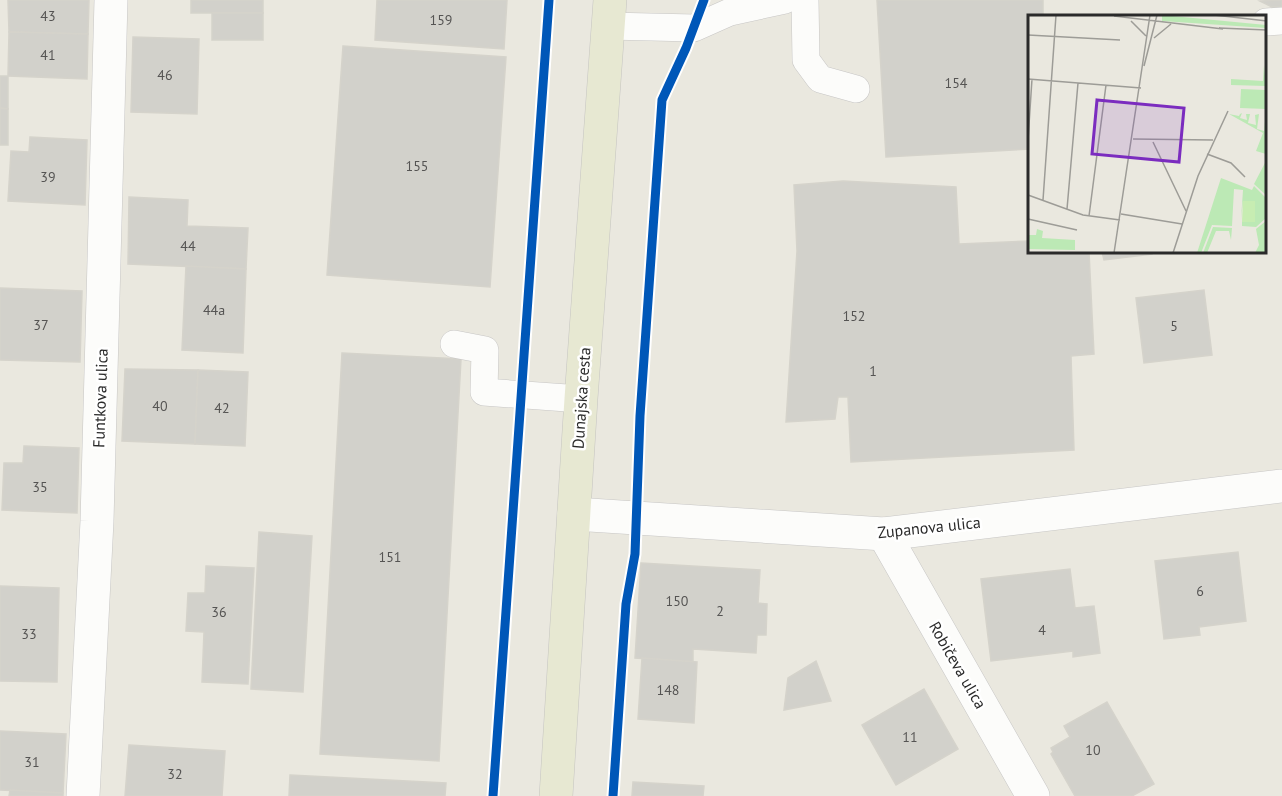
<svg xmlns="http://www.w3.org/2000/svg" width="1282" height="796" font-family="'PT Sans',sans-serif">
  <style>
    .building { fill: #d2d1cb; stroke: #d5d3cb; stroke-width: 1.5 }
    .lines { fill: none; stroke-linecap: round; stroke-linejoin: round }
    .service-casing { stroke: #c7c6c5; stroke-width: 28 }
    .minor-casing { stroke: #c7c6c5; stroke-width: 34 }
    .primary-casing { stroke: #c5c4c1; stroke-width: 34 }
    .service { stroke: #fcfcfa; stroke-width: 27 }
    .minor { stroke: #fcfcfa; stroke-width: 33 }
    .primary { stroke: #e7e8d2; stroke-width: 33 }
    .cycleway-casing { stroke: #fff; stroke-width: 13 }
    .cycleway { stroke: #0057b8; stroke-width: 9 }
    .labels { text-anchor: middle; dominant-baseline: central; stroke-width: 5; stroke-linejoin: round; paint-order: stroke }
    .number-label { font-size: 14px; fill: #555453 }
    .street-label { font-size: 16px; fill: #2a2a2a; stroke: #fff }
    .inset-road { fill: none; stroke: #9d9c97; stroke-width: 1.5 }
    .view { fill: #7b2cbf; fill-opacity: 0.15; stroke: #7b2cbf; stroke-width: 3 }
    .inset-edge { fill: none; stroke: #2a2a2a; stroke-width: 3 }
  </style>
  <rect width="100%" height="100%" fill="#eae8df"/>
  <!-- building -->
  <g class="building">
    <path d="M 8,0 L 89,0 L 88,34 L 9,32 Z"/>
    <rect x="191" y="0" width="72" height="13"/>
    <path d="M 377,0 L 507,0 L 504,49 L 375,40 Z"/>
    <path d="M 877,0 L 1043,0 L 1043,16 L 1030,16 L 1030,149 L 886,157 Z"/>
    <path d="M 1282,0 L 1282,7 L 1272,7 L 1260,1 Z"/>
    <rect x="212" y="13" width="51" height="27"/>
    <path d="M 9,32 L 88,34 L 87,79 L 8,76 Z"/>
    <path d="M 133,37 L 199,39 L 197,114 L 131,112 Z"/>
    <path d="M 343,46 L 506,57 L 490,287 L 327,275 Z"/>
    <path d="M 0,76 L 8,76 L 8,109 L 0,108 Z"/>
    <path d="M 0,108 L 8,109 L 8,145 L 0,145 Z"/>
    <path d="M 30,137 L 87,140 L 85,205 L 8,201 L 11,151 L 29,152 Z"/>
    <path d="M 843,181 L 956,187 L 959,244 L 1030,241 L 1030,252 L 1089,252 L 1094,354 L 1071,356 L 1074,450 L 851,462 L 848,397 L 838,397 L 835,419 L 786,422 L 797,251 L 794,185 Z"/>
    <path d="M 129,197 L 188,200 L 187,226 L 248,228 L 246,269 L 128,264 Z"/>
    <path d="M 1102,252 L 1152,252 L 1152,254 L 1104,260 Z"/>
    <path d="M 186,266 L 246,269 L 243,353 L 182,350 Z"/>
    <path d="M 0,288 L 82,291 L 80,362 L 0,360 Z"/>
    <path d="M 1204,290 L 1212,355 L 1144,363 L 1136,298 Z"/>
    <path d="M 342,353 L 461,359 L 439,761 L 320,754 Z"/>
    <path d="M 125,369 L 198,370 L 195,444 L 122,441 Z"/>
    <path d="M 198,370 L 248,372 L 245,446 L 195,444 Z"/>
    <path d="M 24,446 L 79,448 L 77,513 L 2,510 L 4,463 L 23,463 Z"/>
    <path d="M 259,532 L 312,536 L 303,692 L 251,689 Z"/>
    <path d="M 1238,552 L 1246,621 L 1199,627 L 1200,635 L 1164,639 L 1155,561 Z"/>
    <path d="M 641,563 L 760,570 L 758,603 L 767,604 L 766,635 L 757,635 L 756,653 L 693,649 L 693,662 L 635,658 Z"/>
    <path d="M 206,566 L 254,568 L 248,684 L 202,682 L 204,632 L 186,631 L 188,593 L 205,593 Z"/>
    <path d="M 1070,569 L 1075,608 L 1094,606 L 1100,653 L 1073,657 L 1073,651 L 991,661 L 981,579 Z"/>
    <path d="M 0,586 L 59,588 L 57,682 L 0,681 Z"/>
    <path d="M 642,658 L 697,662 L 694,723 L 638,719 Z"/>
    <path d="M 816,661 L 831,701 L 784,710 L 788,678 Z"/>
    <path d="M 924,689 L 958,749 L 896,785 L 862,725 Z"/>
    <path d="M 1107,702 L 1154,784 L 1132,796 L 1075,796 L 1051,754 L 1053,752 L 1051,748 L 1070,737 L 1064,726 Z"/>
    <path d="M 0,731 L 66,734 L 63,793 L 0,790 Z"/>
    <path d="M 129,745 L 225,751 L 222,796 L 125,796 Z"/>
    <path d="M 290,775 L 446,783 L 445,796 L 289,796 Z"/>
    <path d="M 633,782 L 704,786 L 703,796 L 632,796 Z"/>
    <path d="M 10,790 L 63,793 L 63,796 L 9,796 Z"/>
  </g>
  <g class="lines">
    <defs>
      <g id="service">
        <path d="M 805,0 L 806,60 L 820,79 L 856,89"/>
        <path d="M 1266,22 L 1282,21"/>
        <path d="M 608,26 L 694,28 L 730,12 L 785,0"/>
        <path d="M 454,344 L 485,350 L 484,392 L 581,399"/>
      </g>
      <g id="minor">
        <path d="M 574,514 L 884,534 L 1282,486"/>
        <path d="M 884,534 L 1033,796"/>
        <path d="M 83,796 L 97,521 L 111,0"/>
      </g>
      <path id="primary" d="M 556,796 L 581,399 L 610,0"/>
    </defs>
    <!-- service casing -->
    <use href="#service" class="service-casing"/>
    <!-- minor casing -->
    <use href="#minor" class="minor-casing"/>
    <!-- primary casing -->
    <use href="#primary" class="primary-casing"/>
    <!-- service -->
    <use href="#service" class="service"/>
    <!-- minor -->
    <use href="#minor" class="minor"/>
    <!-- primary -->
    <use href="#primary" class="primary"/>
    <defs>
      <g id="cycleway">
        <path d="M 493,796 L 549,0"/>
        <path d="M 613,796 L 626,604 L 635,554 L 640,416 L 662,100 L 686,48 L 704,0"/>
      </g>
    </defs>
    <!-- cycleway casing -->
    <use href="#cycleway" class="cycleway-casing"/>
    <!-- cycleway -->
    <use href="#cycleway" class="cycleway"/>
  </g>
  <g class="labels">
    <!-- number labels -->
    <g class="number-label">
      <text x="48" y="16">43</text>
      <text x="441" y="20">159</text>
      <text x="48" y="55">41</text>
      <text x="165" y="75">46</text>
      <text x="956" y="83">154</text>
      <text x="417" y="166">155</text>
      <text x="48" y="177">39</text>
      <text x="188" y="246">44</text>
      <text x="214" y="310">44a</text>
      <text x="854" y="316">152</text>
      <text x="41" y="325">37</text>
      <text x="1174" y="326">5</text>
      <text x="873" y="371">1</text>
      <text x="160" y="406">40</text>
      <text x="222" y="408">42</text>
      <text x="40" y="487">35</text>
      <text x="390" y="557">151</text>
      <text x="1200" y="591">6</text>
      <text x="677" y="601">150</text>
      <text x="720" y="611">2</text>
      <text x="219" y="612">36</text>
      <text x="1042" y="630">4</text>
      <text x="29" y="634">33</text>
      <text x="668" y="690">148</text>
      <text x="910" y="737">11</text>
      <text x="1093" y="750">10</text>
      <text x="32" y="762">31</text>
      <text x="175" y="774">32</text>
    </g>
    <!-- street labels -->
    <g class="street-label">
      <text transform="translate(100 398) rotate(-88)">Funtkova ulica</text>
      <text transform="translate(581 398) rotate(-86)">Dunajska cesta</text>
      <text transform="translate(929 527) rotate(-6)">Zupanova ulica</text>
      <text transform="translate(958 665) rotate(60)">Robičeva ulica</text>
    </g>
  </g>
  <!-- overview -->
  <g transform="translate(1028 15)">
    <rect width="238" height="238" fill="#eae8df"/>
    <path d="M 134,0 L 238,10 L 238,13 L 134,6 ZM 236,50 L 238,71 L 203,70 L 203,64 L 235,66 ZM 213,74 L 238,75 L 238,94 L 212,93 ZM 238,97 L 238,139 L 228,136 L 235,118 L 201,99 L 211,101 L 212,99 L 214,98 L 212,103 L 219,105 L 218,99 L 222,99 L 220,108 L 228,110 L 227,100 L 231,99 L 229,114 L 236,116 ZM 238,146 L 238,180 L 226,169 ZM 193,163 L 224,175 L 226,171 L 238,183 L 238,203 L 228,212 L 214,211 L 214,207 L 227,207 L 227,186 L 215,186 L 213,205 L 215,175 L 206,174 L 204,211 L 184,210 L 173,238 L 169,238 ZM 238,206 L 237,238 L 227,238 L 231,230 L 228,214 ZM 185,212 L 204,213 L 203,225 L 201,216 L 188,216 L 179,238 L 175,238 ZM 9,214 L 15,216 L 14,223 L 47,225 L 47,235 L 0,234 L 0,220 L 8,220 Z" fill="#bce9b5"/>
    <path d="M 215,186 L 227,186 L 227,207 L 214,207 Z" fill="#c7edb2"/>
    <path class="inset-road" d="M 186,0 L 239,6M 86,1 L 195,14M 103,6 L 118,21M 191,13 L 239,15M 0,20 L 92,25M 126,23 L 143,9M 116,51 L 129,0M 0,64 L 113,73M 105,124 L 185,125M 0,125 L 4,64M 125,127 L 158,196M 179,139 L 203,148 L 217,162M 0,180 L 55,200 L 92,205M 15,185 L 28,0M 39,194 L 50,68M 93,199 L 154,209M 61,201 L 78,70M 0,204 L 49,215M 86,238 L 122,0M 145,238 L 170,161 L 200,96"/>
    <path class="view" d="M 69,85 L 156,93 L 151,147 L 64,139 Z"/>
    <rect width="238" height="238" class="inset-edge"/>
  </g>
</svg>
